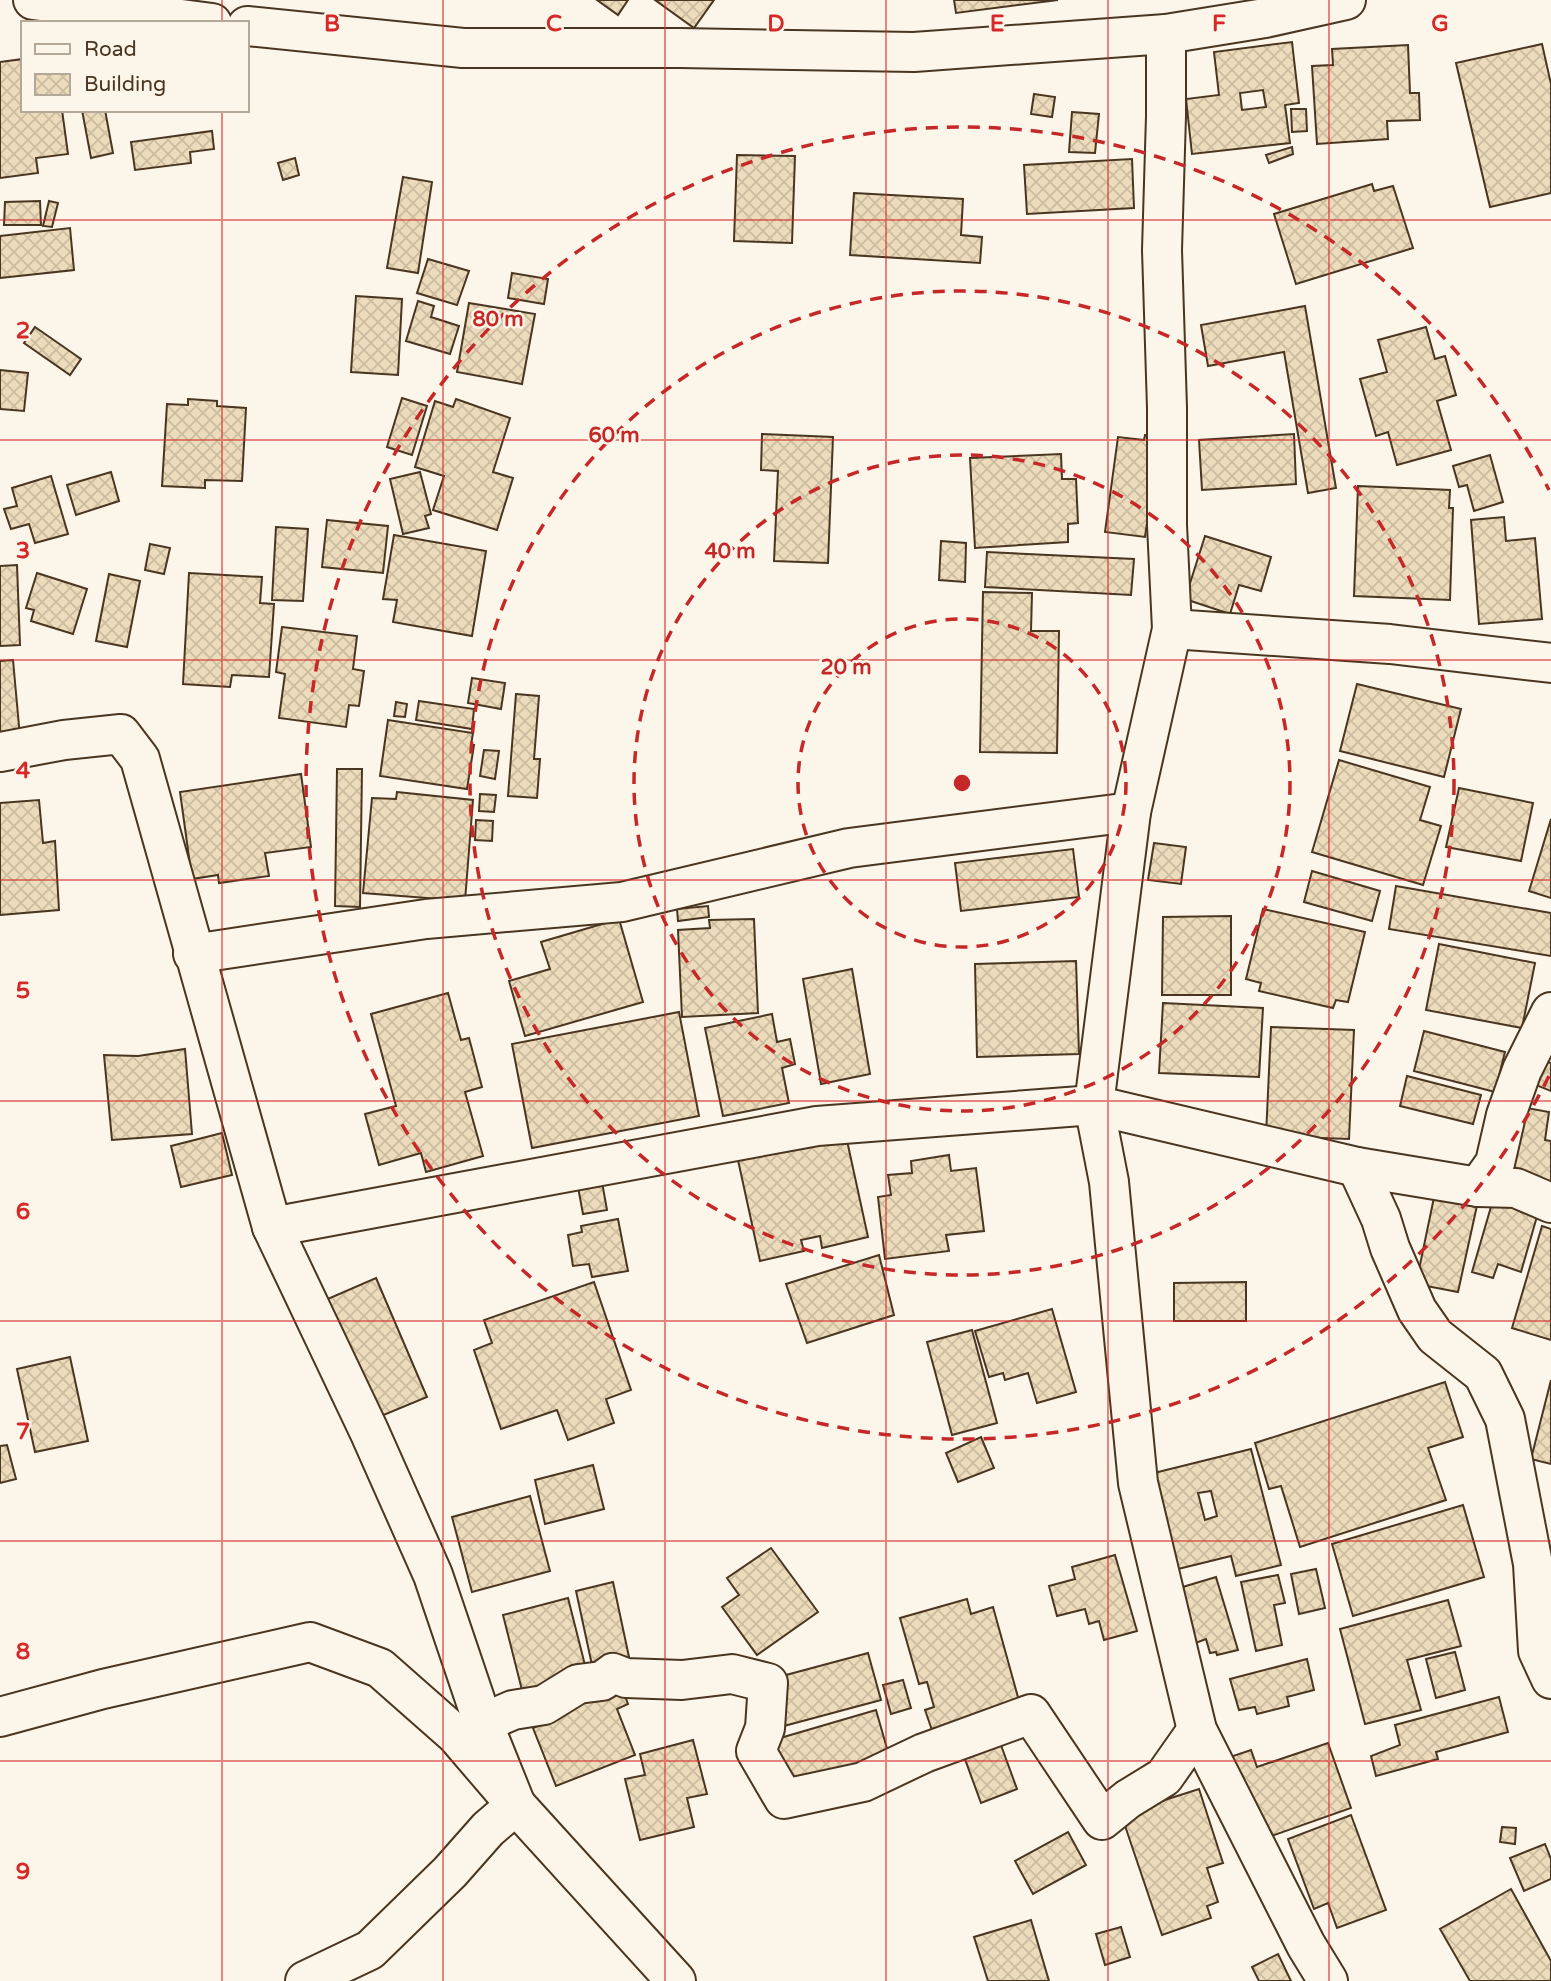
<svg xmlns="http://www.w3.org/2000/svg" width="1551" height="1981" font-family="'Varela Round',sans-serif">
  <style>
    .building { fill: url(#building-cross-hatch); stroke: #4a3520; stroke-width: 2; fill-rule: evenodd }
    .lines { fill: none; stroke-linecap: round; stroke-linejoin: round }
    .street-casing { stroke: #4a3520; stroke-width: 42 }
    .street { stroke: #fbf6e9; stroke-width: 38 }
    .grid { fill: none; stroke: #d62828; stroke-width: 2; stroke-opacity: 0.55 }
    .ring { fill: none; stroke: #c62828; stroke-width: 3.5; stroke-dasharray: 12 9 }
    .grid-label { font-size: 23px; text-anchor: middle; font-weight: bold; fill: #d62828; stroke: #fbf6e9; stroke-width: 5; stroke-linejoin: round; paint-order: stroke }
    .centre { fill: #c62828; stroke: #fbf6e9; stroke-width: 3.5 }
    .ring-label { font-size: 21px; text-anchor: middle; font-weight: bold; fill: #c62828; stroke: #fbf6e9; stroke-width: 5; stroke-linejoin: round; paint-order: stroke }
  </style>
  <defs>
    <pattern id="building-cross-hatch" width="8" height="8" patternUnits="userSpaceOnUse" patternTransform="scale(1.75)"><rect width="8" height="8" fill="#ecdcbc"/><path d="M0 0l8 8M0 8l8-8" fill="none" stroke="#ccbda1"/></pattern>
  </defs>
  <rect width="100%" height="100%" fill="#fbf6e9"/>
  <!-- building -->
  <g class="building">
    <path d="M 597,0 L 628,0 L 618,15 Z"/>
    <path d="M 655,0 L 714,0 L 694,28 Z"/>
    <path d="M 954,0 L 1058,0 L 956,13 Z"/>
    <path d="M 1292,42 L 1299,103 L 1285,105 L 1290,143 L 1192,154 L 1186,99 L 1219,95 L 1214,52 ZM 1263,90 L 1266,107 L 1242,110 L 1240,93 Z"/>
    <path d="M 1542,44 L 1551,84 L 1551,193 L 1490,207 L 1456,63 Z"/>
    <path d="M 1408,45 L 1410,93 L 1419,93 L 1420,120 L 1387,121 L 1388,139 L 1317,144 L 1312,66 L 1333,65 L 1332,49 Z"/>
    <path d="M 23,59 L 23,110 L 62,110 L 68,154 L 36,158 L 38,173 L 0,178 L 0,62 Z"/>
    <path d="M 1034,94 L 1055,97 L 1052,117 L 1031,114 Z"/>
    <path d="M 1291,109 L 1306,109 L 1307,131 L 1292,132 Z"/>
    <path d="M 82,110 L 105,110 L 113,153 L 91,158 Z"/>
    <path d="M 1072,112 L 1099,114 L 1095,153 L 1069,152 Z"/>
    <path d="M 212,131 L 214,149 L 190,152 L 191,163 L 135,170 L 131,142 Z"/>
    <path d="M 1292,147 L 1293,154 L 1269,163 L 1266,155 Z"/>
    <path d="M 737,155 L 795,156 L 792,243 L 734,241 Z"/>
    <path d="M 295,158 L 299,175 L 283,180 L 278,163 Z"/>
    <path d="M 1132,159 L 1134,208 L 1027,214 L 1024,165 Z"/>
    <path d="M 403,177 L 432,182 L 418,273 L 387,268 Z"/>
    <path d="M 1372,184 L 1374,191 L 1393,186 L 1413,248 L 1296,284 L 1274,214 Z"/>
    <path d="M 854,193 L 963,199 L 961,235 L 982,237 L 980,263 L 850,255 Z"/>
    <path d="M 40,201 L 41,225 L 4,225 L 5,202 Z"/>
    <path d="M 49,201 L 58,203 L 52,227 L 43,226 Z"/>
    <path d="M 70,228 L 74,270 L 0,278 L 0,236 Z"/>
    <path d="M 428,259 L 469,271 L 457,305 L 417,293 Z"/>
    <path d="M 512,273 L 548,279 L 544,304 L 508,298 Z"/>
    <path d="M 356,296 L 402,299 L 398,375 L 351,372 Z"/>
    <path d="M 418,301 L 434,306 L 431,317 L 459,326 L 450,354 L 406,341 Z"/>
    <path d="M 469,303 L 535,314 L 522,384 L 457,372 Z"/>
    <path d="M 1305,306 L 1336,488 L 1308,493 L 1284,352 L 1208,366 L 1201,325 Z"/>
    <path d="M 35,327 L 81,359 L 70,375 L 24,343 Z"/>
    <path d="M 1426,327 L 1435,359 L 1445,356 L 1456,395 L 1437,401 L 1451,450 L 1397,465 L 1388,432 L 1376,436 L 1360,379 L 1387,372 L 1378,340 Z"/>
    <path d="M 0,370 L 28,373 L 24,411 L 0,409 Z"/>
    <path d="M 402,398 L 427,406 L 412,455 L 387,447 Z"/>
    <path d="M 188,399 L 217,401 L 217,406 L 246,408 L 242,481 L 205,480 L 205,488 L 162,486 L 167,404 L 188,405 Z"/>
    <path d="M 456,399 L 510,418 L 493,472 L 513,478 L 497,530 L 433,510 L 444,476 L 415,467 L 435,401 L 453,407 Z"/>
    <path d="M 762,434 L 833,437 L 828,563 L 774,561 L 778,471 L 761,470 Z"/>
    <path d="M 1294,434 L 1296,484 L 1202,490 L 1199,440 Z"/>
    <path d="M 1145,435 L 1159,437 L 1145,537 L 1105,532 L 1118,437 L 1144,440 Z"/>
    <path d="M 1061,454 L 1062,479 L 1076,479 L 1078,523 L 1068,524 L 1068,542 L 975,548 L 970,458 Z"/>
    <path d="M 1490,455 L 1503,502 L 1474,511 L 1467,485 L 1459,487 L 1453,466 Z"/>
    <path d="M 111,472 L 119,501 L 76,515 L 67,485 Z"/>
    <path d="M 420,472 L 431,514 L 425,516 L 429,528 L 403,534 L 390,479 Z"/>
    <path d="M 51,476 L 68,534 L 35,543 L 29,524 L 11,529 L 4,509 L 17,506 L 12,488 Z"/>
    <path d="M 1358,486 L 1450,490 L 1449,508 L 1453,508 L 1450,600 L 1354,596 Z"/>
    <path d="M 1504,517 L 1506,541 L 1535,538 L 1542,619 L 1479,624 L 1471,520 Z"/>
    <path d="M 327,520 L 388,526 L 383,573 L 322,567 Z"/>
    <path d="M 276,527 L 308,529 L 303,601 L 272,600 Z"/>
    <path d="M 394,535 L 486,551 L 472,636 L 393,622 L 397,600 L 383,599 Z"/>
    <path d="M 1205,536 L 1271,557 L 1261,591 L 1239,585 L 1230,614 L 1185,599 Z"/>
    <path d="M 941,541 L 966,543 L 965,582 L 939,580 Z"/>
    <path d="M 150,544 L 170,548 L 164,574 L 145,570 Z"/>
    <path d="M 987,552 L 1134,559 L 1131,595 L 985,587 Z"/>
    <path d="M 17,565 L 20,645 L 0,646 L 0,566 Z"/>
    <path d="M 37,573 L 87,589 L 73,634 L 31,621 L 34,610 L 26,608 Z"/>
    <path d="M 189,573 L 262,577 L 260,603 L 274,604 L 269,677 L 232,675 L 230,687 L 183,684 Z"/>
    <path d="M 109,574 L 140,581 L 127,647 L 96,641 Z"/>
    <path d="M 983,592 L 1032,593 L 1031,631 L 1059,631 L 1057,753 L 980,752 Z"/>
    <path d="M 282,627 L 357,636 L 353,669 L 364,671 L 359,706 L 349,705 L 346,727 L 279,718 L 285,674 L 276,672 Z"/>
    <path d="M 13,660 L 20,737 L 0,739 L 0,661 Z"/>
    <path d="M 472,678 L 505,683 L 501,709 L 468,703 Z"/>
    <path d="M 1357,684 L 1461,709 L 1444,777 L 1340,751 Z"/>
    <path d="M 516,694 L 539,696 L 534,759 L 540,759 L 537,798 L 508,796 Z"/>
    <path d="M 419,701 L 474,709 L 472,729 L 416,720 Z"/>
    <path d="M 396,702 L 407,704 L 405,717 L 394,716 Z"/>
    <path d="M 388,720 L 473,733 L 471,745 L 474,745 L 467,789 L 380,776 Z"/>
    <path d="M 484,750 L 499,751 L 495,779 L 480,776 Z"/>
    <path d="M 1339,760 L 1430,787 L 1420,820 L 1441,826 L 1423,885 L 1312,852 Z"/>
    <path d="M 337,769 L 362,769 L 360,907 L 335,906 Z"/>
    <path d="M 301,774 L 311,847 L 265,853 L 269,876 L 219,883 L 218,875 L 192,879 L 180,792 Z"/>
    <path d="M 1459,788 L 1533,803 L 1521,861 L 1446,847 Z"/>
    <path d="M 397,792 L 473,800 L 465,901 L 363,893 L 372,798 L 396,799 Z"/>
    <path d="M 480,794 L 496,795 L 494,812 L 479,811 Z"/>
    <path d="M 39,800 L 43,843 L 55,841 L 59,910 L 0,915 L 0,803 Z"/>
    <path d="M 1551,819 L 1551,898 L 1529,891 Z"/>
    <path d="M 476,820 L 493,821 L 492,841 L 475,840 Z"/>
    <path d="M 1154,843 L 1186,847 L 1181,884 L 1148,880 Z"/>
    <path d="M 1073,849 L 1079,897 L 961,911 L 955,863 Z"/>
    <path d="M 1312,871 L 1380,891 L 1372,921 L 1304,902 Z"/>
    <path d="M 1396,886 L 1551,913 L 1551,956 L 1389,929 Z"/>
    <path d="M 708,906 L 709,917 L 678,921 L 677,909 Z"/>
    <path d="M 1263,909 L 1365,932 L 1348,1002 L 1336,1000 L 1333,1008 L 1259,991 L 1261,983 L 1246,979 Z"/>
    <path d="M 1231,916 L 1231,995 L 1162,995 L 1163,917 Z"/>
    <path d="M 619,919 L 643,1002 L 525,1036 L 509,981 L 550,969 L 541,942 Z"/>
    <path d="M 754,919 L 758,1013 L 682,1017 L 678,930 L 710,928 L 709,920 Z"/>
    <path d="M 1439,944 L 1535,963 L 1522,1028 L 1426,1010 Z"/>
    <path d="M 1076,961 L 1079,1054 L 977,1057 L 975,964 Z"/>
    <path d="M 852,969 L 870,1074 L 821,1084 L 803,979 Z"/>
    <path d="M 448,993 L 461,1040 L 469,1038 L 482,1087 L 465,1092 L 483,1156 L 426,1172 L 421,1153 L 379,1165 L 365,1114 L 396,1106 L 371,1014 Z"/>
    <path d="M 1163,1003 L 1263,1008 L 1259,1077 L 1159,1073 Z"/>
    <path d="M 679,1012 L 699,1116 L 532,1148 L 512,1044 Z"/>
    <path d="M 772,1014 L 777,1042 L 790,1039 L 795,1064 L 782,1068 L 789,1103 L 723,1116 L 705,1028 Z"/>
    <path d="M 1271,1027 L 1354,1030 L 1349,1139 L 1266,1136 Z"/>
    <path d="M 1424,1031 L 1505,1052 L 1495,1092 L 1414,1071 Z"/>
    <path d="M 185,1049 L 192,1134 L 112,1140 L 104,1055 L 138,1056 Z"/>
    <path d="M 1541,1060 L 1551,1063 L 1551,1091 L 1531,1083 Z"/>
    <path d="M 1407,1076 L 1481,1095 L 1473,1124 L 1400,1106 Z"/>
    <path d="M 1521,1107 L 1549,1112 L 1545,1140 L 1551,1141 L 1551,1185 L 1509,1178 Z"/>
    <path d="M 222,1133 L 232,1175 L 181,1187 L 171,1146 Z"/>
    <path d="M 846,1136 L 868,1237 L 822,1248 L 820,1236 L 801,1240 L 804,1251 L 760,1261 L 738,1160 Z"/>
    <path d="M 949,1155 L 951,1171 L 976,1168 L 984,1231 L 946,1235 L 949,1251 L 885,1259 L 878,1197 L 891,1195 L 888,1175 L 912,1173 L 911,1161 Z"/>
    <path d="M 600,1171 L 607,1210 L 583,1214 L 576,1176 Z"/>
    <path d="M 1437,1183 L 1480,1192 L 1458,1292 L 1416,1284 Z"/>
    <path d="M 1495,1193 L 1540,1206 L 1521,1272 L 1498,1264 L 1493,1278 L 1472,1272 Z"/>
    <path d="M 618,1219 L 628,1271 L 592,1277 L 589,1264 L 573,1266 L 568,1235 L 582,1232 L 581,1226 Z"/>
    <path d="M 1542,1226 L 1551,1229 L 1551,1340 L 1512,1328 Z"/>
    <path d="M 879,1255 L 894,1315 L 807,1343 L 786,1284 Z"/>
    <path d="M 376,1278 L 427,1397 L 374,1419 L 323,1301 Z"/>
    <path d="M 594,1282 L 631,1390 L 606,1399 L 614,1423 L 568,1440 L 557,1410 L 501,1429 L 474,1350 L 492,1343 L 484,1320 Z"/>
    <path d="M 1246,1282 L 1246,1321 L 1174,1321 L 1174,1283 Z"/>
    <path d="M 1052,1309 L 1076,1392 L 1037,1403 L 1028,1373 L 1005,1380 L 1003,1373 L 989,1377 L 975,1331 Z"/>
    <path d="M 972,1330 L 997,1423 L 952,1435 L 927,1342 Z"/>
    <path d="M 70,1357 L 88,1441 L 35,1452 L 17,1369 Z"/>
    <path d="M 1551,1380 L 1551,1464 L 1531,1459 Z"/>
    <path d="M 1445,1382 L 1463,1437 L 1428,1448 L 1446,1500 L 1300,1547 L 1281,1486 L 1269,1489 L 1255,1443 Z"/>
    <path d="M 981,1437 L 994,1468 L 958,1482 L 946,1453 Z"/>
    <path d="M 7,1445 L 16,1479 L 0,1483 L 0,1446 Z"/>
    <path d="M 1251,1449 L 1281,1565 L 1236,1576 L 1231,1556 L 1178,1569 L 1154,1473 ZM 1211,1491 L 1217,1516 L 1205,1520 L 1198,1493 Z"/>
    <path d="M 593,1465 L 604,1509 L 545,1524 L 535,1480 Z"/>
    <path d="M 530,1496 L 550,1571 L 472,1592 L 452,1517 Z"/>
    <path d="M 1463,1505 L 1484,1577 L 1353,1616 L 1332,1544 Z"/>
    <path d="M 771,1548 L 818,1612 L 757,1655 L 722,1607 L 739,1595 L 727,1578 Z"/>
    <path d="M 1115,1555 L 1137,1631 L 1104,1640 L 1099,1621 L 1089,1624 L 1085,1609 L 1057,1616 L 1049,1586 L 1075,1579 L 1072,1567 Z"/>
    <path d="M 1316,1569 L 1325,1608 L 1299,1614 L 1291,1574 Z"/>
    <path d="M 1278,1575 L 1285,1603 L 1274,1605 L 1282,1645 L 1256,1651 L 1241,1582 Z"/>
    <path d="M 1216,1577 L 1238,1650 L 1217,1655 L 1216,1652 L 1210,1653 L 1206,1639 L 1193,1644 L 1176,1589 Z"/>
    <path d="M 613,1582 L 629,1657 L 592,1665 L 576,1591 Z"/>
    <path d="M 568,1598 L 588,1677 L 523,1694 L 503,1615 Z"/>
    <path d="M 967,1599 L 971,1614 L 993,1607 L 1021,1708 L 933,1733 L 925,1710 L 934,1707 L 927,1682 L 919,1684 L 900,1618 Z"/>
    <path d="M 1448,1600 L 1461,1646 L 1407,1660 L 1421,1710 L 1365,1724 L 1340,1629 Z"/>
    <path d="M 1455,1652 L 1465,1690 L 1436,1698 L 1426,1659 Z"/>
    <path d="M 868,1653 L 881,1700 L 784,1726 L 771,1679 Z"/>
    <path d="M 1307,1659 L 1314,1690 L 1287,1697 L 1289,1706 L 1257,1714 L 1255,1707 L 1239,1710 L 1230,1679 Z"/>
    <path d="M 619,1680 L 628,1704 L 617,1709 L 635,1755 L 556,1786 L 533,1728 L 551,1720 Z"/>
    <path d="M 903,1680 L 911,1708 L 891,1714 L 883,1685 Z"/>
    <path d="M 1499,1697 L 1508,1732 L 1436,1752 L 1438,1759 L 1376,1776 L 1371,1756 L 1400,1745 L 1395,1725 Z"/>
    <path d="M 876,1710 L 890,1759 L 785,1790 L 770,1741 Z"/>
    <path d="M 998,1737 L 1017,1789 L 981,1803 L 962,1751 Z"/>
    <path d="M 693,1740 L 707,1794 L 687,1798 L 694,1827 L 640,1840 L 625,1779 L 645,1775 L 640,1754 Z"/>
    <path d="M 1328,1743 L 1351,1808 L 1257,1841 L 1227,1758 L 1251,1750 L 1257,1767 Z"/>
    <path d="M 1199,1789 L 1223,1863 L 1207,1868 L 1218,1902 L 1207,1906 L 1211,1918 L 1162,1935 L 1121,1814 Z"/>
    <path d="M 1351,1815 L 1386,1910 L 1337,1928 L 1328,1903 L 1314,1909 L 1288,1839 Z"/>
    <path d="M 1502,1827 L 1516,1828 L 1515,1844 L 1500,1842 Z"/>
    <path d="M 1068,1832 L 1086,1865 L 1033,1894 L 1015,1861 Z"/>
    <path d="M 1545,1844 L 1551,1859 L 1551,1879 L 1524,1891 L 1510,1858 Z"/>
    <path d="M 1511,1889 L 1551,1961 L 1551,1981 L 1470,1981 L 1440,1929 Z"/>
    <path d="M 1031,1920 L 1049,1981 L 988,1981 L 974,1937 Z"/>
    <path d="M 1121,1927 L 1130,1957 L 1105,1965 L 1096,1934 Z"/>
    <path d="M 1278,1954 L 1291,1981 L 1259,1981 L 1252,1967 Z"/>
  </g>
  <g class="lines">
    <defs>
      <g id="street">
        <path d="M 33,0 L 212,23"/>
        <path d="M 247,26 L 463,48 L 680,48 L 914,52 L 1166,34 L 1265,18 L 1346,0"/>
        <path d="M 1166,34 L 1166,116 L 1162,250 L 1167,408 L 1167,525 L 1172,629 L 1131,812 L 1094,1105 L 1109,1182 L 1138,1483 L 1197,1730 L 1306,1945 L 1328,1981"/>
        <path d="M 1172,629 L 1390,644 L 1551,663"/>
        <path d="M 0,752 L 64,740 L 121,734 L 140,759 L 272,1227 L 369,1431 L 433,1575 L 483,1723 L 516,1805 L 488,1829 L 450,1872 L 370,1950 L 305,1981"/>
        <path d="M 193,954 L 426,919 L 622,902 L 849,848 L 1131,812"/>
        <path d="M 1357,1167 L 1381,1219 L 1390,1248 L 1417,1310 L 1435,1336 L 1483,1374 L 1505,1419 L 1533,1564 L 1538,1651 L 1551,1679"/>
        <path d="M 1478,1187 L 1495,1163 L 1506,1115 L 1522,1070 L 1551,1012"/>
        <path d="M 272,1227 L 817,1126 L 1094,1105 L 1357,1167 L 1478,1187 L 1516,1188 L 1551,1203"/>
        <path d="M 0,1717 L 103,1689 L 310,1642 L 380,1668 L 456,1735 L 516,1805 L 676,1981"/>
        <path d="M 483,1723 L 513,1710 L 544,1705 L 578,1684 L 602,1681 L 613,1673 L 626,1678 L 682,1680 L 732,1674 L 768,1683 L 765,1728 L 756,1751 L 784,1799 L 863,1782 L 924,1753 L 1031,1714 L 1102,1820 L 1128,1799 L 1164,1777 L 1197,1730"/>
      </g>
    </defs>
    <!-- street casing -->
    <use href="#street" class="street-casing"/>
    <!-- street -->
    <use href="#street" class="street"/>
  </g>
  <!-- grid -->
  <path class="grid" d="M 222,0 L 222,23M 443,0 L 443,1981M 665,0 L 665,1981M 886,0 L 886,1981M 1108,0 L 1108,1981M 1329,0 L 1329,1981M 222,110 L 222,1981M 0,220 L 1551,220M 0,440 L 1551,440M 0,660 L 1551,660M 0,880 L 1551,880M 0,1101 L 1551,1101M 0,1321 L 1551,1321M 0,1541 L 1551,1541M 0,1761 L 1551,1761"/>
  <!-- distance rings -->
  <g class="ring">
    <circle cx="962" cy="783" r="164"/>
    <circle cx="962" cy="783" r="328"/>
    <circle cx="962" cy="783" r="492"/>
    <path d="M1549 1076A656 656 0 1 1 1549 490"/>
  </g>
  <g class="grid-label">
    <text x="332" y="31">B</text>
    <text x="554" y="31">C</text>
    <text x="776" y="31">D</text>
    <text x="997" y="31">E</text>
    <text x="1219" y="31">F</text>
    <text x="1440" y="31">G</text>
    <text x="23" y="338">2</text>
    <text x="23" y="558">3</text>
    <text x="23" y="778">4</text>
    <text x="23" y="998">5</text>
    <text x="23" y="1219">6</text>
    <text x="23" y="1439">7</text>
    <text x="23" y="1659">8</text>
    <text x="23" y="1879">9</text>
  </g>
  <circle cx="962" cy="783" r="10" class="centre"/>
  <g class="ring-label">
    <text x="498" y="326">80 m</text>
    <text x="614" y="442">60 m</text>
    <text x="730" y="558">40 m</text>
    <text x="846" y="674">20 m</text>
  </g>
  <!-- legend -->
  <rect x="21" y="21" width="228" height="91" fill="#fbf6e9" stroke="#b4a999" stroke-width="2"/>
  <rect x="35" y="44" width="35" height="10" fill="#fbf6e9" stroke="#b4a999" stroke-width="2"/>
  <text x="84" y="56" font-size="21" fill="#4a3520">Road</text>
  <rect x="35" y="74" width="35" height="21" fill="url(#building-cross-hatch)" stroke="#b4a999" stroke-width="2"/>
  <text x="84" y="91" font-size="21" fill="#4a3520">Building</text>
</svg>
